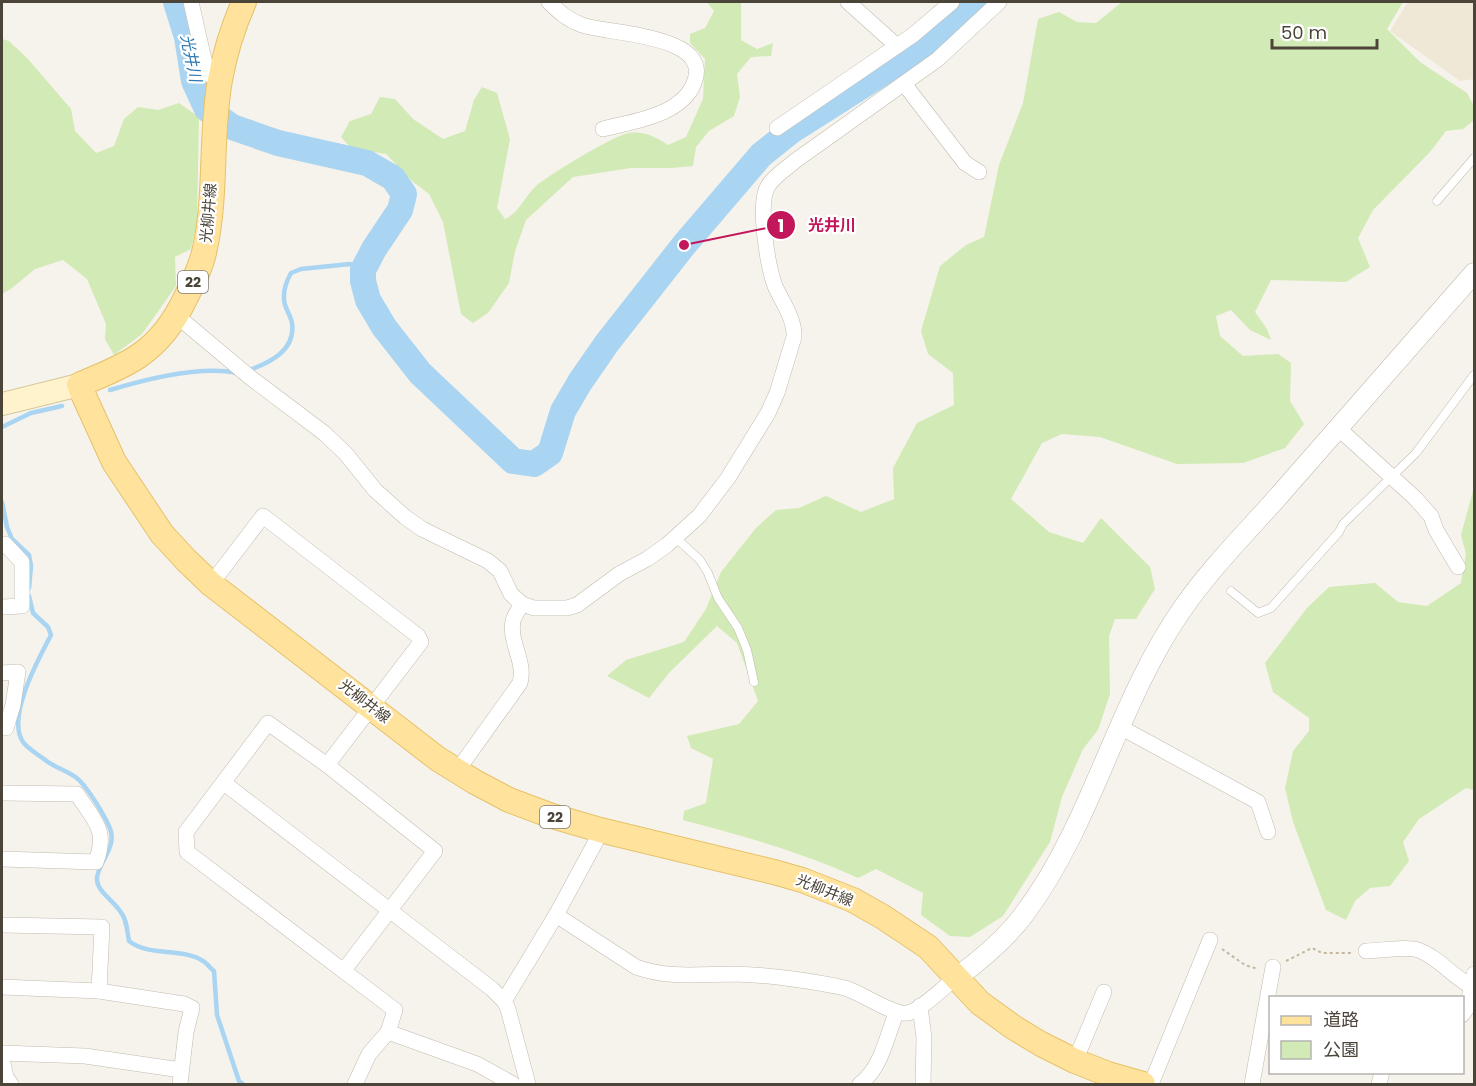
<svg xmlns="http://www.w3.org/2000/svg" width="1476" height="1086" font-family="Poppins,'Noto Sans JP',sans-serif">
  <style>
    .education { fill: #efe8d6 }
    .green { fill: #d2eab5 }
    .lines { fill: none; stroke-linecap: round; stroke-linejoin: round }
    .stream { stroke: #a9d4f2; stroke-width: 4.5 }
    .river { stroke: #a9d4f2; stroke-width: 26 }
    .service-casing { stroke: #c2bbae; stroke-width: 9 }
    .minor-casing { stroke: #c2bbae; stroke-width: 16 }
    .tertiary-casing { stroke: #c2bbae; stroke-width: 21 }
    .secondary-casing { stroke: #d6c79b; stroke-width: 24 }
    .primary-casing { stroke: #e6c16a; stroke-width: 26 }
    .path { stroke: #c4b79f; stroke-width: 2; stroke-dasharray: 3 3; stroke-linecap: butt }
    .service { stroke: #fff; stroke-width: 8 }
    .minor { stroke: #fff; stroke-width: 15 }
    .tertiary { stroke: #fff; stroke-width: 20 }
    .secondary { stroke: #fff3cd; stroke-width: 22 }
    .primary { stroke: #ffe39c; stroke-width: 24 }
    .labels { text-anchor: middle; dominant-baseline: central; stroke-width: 4.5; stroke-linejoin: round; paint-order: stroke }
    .shield { fill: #fff; stroke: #817c74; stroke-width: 1.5 }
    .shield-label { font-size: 14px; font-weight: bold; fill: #4b4439 }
    .street-label { font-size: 15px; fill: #4b4439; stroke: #fff }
    .water-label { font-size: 16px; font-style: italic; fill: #2e7ab2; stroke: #fff }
    .leader { fill: none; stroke: #c2185b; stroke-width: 2 }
    .callout-dot { fill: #c2185b; stroke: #fff; stroke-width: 2 }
    .mark-label { font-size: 18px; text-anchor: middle; font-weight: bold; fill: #fff }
    .callout-label { font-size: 16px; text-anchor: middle; font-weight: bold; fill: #c2185b; stroke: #fff; stroke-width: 4.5; stroke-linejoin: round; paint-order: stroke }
  </style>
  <rect width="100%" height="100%" fill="#f6f3ec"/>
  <!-- education -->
  <path class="education" d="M 1408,2 L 1474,2 L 1474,79 L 1460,81 L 1390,31 Z"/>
  <!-- green -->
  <g class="green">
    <path d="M 707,2 L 741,2 L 741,40 L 757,49 L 773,43 L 771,56 L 751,57 L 737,74 L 740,97 L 734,116 L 709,131 L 696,147 L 693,166 L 672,168 L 631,168 L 573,177 L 526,220 L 515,251 L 509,283 L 488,313 L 473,323 L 461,314 L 443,222 L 429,194 L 412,181 L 386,154 L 351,148 L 341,137 L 350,121 L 371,114 L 380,97 L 395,99 L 413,119 L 443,139 L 465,131 L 474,100 L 482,87 L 497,93 L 510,139 L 497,208 L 505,219 C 520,212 524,197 536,186 C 549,175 614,135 629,133 C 645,131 655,137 668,145 L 686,137 L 703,99 L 705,59 L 690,43 L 690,34 L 705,28 L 714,11 Z"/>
    <path d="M 1122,2 L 1403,2 L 1387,29 L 1420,62 L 1467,93 L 1474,106 L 1474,120 L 1463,129 L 1446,131 L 1430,152 L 1373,210 L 1358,238 L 1370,267 L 1346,282 L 1271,280 L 1255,312 L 1267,329 L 1271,340 L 1250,330 L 1231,310 L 1216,316 L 1220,336 L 1243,356 L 1278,354 L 1291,363 L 1290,401 L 1304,424 L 1285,448 L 1243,463 L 1177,464 L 1100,437 L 1062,434 L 1042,443 L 1011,499 L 1049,532 L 1083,543 L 1101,518 L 1150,567 L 1155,589 L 1136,619 L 1115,619 L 1109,636 L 1110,694 L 1098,730 L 1083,749 L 1062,797 L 1050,842 L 1003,916 L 970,937 L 950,936 L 921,915 L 923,893 L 876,869 L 858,878 C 802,852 743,836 683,820 L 684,811 L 706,803 L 713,759 L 691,748 L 687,736 L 739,724 L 758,701 L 737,643 L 717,626 L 669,673 L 649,698 L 607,676 L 626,660 L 684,642 L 706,609 L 721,572 L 756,528 L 776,510 L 799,508 L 826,496 L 861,512 L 894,499 L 893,468 L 917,423 L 954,405 L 953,373 L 928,354 L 921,331 L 940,266 L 966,245 L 984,237 L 999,165 L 1023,103 L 1038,19 L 1059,12 L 1077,22 L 1096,23 Z"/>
    <path d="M 2,39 L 9,41 L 27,58 L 71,109 L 75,131 L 96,153 L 114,146 L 124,119 L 138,107 L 158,110 L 179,103 L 199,117 L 197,222 L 191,249 L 175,257 L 176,286 L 142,334 L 114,355 L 105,339 L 106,324 L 87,279 L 63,260 L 35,269 L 12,288 L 2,294 Z"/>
    <path d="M 1474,487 L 1474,790 L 1466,788 L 1419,819 L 1403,842 L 1409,861 L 1390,886 L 1370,888 L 1355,901 L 1346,920 L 1326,910 L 1293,822 L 1285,788 L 1293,751 L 1309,731 L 1309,718 L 1273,692 L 1265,663 L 1307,608 L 1329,587 L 1375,583 L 1398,602 L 1427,606 L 1461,583 L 1466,554 L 1461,535 Z"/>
  </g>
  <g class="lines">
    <!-- stream -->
    <g class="stream">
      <path d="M 247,371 C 269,363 296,351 292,323 C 291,317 287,311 285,305 C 282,294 286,282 291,273 L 301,269 L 350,264 L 363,270"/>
      <path d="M 110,390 C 146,379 200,365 237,373"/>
      <path d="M 2,427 L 31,413 L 62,406"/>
      <path d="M 2,502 L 7,527 L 12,539 L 29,555 L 31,566 L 29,588"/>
      <path d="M 29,596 L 33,613 L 48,627 L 51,635 C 39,658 6,717 23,742 C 27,748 37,754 44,759 C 54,768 70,771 79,780 C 89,790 103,813 109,826 C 119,846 98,862 97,878 C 96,891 114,901 120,911 C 127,919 127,931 129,941 C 149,957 181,947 203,961 C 207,963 210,968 214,971 L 217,1015 L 239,1081 L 243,1084"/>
    </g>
    <!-- river -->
    <path class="river" d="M 176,2 L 187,37 L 194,81 L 207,109 L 232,127 L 278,143 L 367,163 L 393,178 L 404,194 L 400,210 L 374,249 L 363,270 L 363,281 L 368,300 L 384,327 L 420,373 L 513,461 L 534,464 L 550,453 L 563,411 L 580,382 L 607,343 L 684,245 L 761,155 L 791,131 L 925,46 L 976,2"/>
    <defs>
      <g id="service">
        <path d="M 1437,201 L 1474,158"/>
        <path d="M 676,538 L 700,560 L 708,573 L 718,598 L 738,628 L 747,650 L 754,682"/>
        <path d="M 1231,591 L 1258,613 L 1271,608 L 1339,532 L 1343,524 L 1416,453 L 1474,375"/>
      </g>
      <g id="minor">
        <path d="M 191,2 L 207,73 L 220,81"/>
        <path d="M 549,2 C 559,12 568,20 582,25 C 607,34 714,34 694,83 C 681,116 633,121 603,129"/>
        <path d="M 848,2 L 897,46"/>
        <path d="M 905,85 L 965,163 L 979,172"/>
        <path d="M 777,128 L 913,35 L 952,2"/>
        <path d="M 177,316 L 251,378 L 324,433 L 346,454 L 375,490 L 405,517 L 422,529 L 488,561 L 500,571 L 511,594 L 522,604 L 534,608 L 567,608 L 577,605 L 619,574 L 647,559 L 667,545 L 699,516 L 728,478 L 768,413 L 777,393 L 794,337 C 795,319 782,302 775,286 C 768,267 757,204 768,186 C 774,176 786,169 795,161 L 938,59 L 999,2"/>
        <path d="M 1338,428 L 1415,498 L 1431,516 L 1436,530 L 1458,567"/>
        <path d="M 2,544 L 5,544 L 22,562 L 22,606 L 2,607"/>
        <path d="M 211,584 L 263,516 L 418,636 L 421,642 L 327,765"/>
        <path d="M 2,673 L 18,672 L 13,705 L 6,728 L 2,728"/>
        <path d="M 1120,727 L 1258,802 L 1268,832"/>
        <path d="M 457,771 L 520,683 C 526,662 509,643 513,621 C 514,616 519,609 522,604"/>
        <path d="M 224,783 L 492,989 L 504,1001 L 508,1009 L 528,1084"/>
        <path d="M 2,793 L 77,794 C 94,821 108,829 96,862 L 2,859"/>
        <path d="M 556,915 L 636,967 C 669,979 701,974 736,974 C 769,975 813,981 845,988 C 862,993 894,1016 908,1013 C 923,1009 943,987 956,978"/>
        <path d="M 2,925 L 102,927 L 99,991"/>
        <path d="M 1366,951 C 1380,951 1406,946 1418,950 C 1438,957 1453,977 1472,987"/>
        <path d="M 344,970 L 435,851 L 327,765 L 268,723 L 186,832 L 187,852 L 395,1010 L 388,1032 L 369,1054 L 355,1084"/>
        <path d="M 2,987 L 99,991 L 184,1004 L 192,1008 L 186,1032 L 180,1084"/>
        <path d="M 504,1001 L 556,915 L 595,843 L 600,830"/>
        <path d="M 920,1006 L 924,1038 L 923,1084"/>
        <path d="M 1462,1015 L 1467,1008 L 1474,974"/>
        <path d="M 388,1032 L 477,1064 L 513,1084"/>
        <path d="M 2,1053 L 85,1056 L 181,1070"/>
        <path d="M 2,1059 L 6,1077 L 11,1084"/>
        <path d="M 1075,1061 L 1104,992"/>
        <path d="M 860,1084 C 881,1069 887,1036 896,1013"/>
        <path d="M 1151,1084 L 1210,940"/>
        <path d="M 1252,1084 L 1273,967"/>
        <path d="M 1379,1084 L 1382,1072"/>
      </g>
      <path id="tertiary" d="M 956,978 C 982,959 1006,939 1025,913 C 1094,820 1117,702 1183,608 C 1212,566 1250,529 1283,491 C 1347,418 1411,345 1474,273"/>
      <path id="secondary" d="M 2,404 L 79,385"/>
      <path id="primary" d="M 244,2 C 233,27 225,52 220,80 C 210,135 217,193 205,248 C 202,265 193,283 185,299 C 175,320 160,341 140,355 C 122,368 99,376 79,385 L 114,462 L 162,534 L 186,560 L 211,584 L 438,759 L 475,782 L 509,800 L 552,816 L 600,830 L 774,872 L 802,880 L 853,900 L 883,917 L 928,947 L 980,1003 L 1013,1027 L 1041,1044 L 1075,1061 L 1108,1074 L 1143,1084"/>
    </defs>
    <!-- service casing -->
    <use href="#service" class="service-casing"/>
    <!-- minor casing -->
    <use href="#minor" class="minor-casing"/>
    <!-- tertiary casing -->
    <use href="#tertiary" class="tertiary-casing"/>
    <!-- secondary casing -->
    <use href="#secondary" class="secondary-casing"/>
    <!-- primary casing -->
    <use href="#primary" class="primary-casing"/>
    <!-- path -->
    <g class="path">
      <path d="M 1222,949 L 1245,965 L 1258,969"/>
      <path d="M 1286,961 L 1312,948 L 1322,953 L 1352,953"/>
    </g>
    <!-- service -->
    <use href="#service" class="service"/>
    <!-- minor -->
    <use href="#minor" class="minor"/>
    <!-- tertiary -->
    <use href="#tertiary" class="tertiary"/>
    <!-- secondary -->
    <use href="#secondary" class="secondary"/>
    <!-- primary -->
    <use href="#primary" class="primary"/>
  </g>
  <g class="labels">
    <!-- shield labels -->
    <g class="shield">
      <rect x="178" y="271" width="30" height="22" rx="4.5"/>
      <rect x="540" y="806" width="30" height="22" rx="4.5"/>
    </g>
    <g class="shield-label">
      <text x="193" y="282">22</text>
      <text x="555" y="817">22</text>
    </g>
    <!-- street labels -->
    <g class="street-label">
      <text transform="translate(208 213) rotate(-85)">光柳井線</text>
      <text transform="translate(365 701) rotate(38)">光柳井線</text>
      <text transform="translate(825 890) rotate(22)">光柳井線</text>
    </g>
    <!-- water labels -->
    <g class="water-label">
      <text transform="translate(191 58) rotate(78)">光井川</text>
    </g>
  </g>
  <!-- callouts -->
  <path class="leader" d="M684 245L781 225"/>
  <g class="callout-dot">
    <circle cx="684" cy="245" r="6"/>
    <circle cx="781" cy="225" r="15"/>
  </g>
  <g class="mark-label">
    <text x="781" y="232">1</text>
  </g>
  <g class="callout-label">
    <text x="832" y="231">光井川</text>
  </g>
  <!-- border -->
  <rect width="1476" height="1086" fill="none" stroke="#4b4439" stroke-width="6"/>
  <!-- legend -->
  <rect x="1269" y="996" width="195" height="78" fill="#ffffff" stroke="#b7b4b0" stroke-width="1.5"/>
  <rect x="1281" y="1016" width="30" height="9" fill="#ffe39c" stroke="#b7b4b0" stroke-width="1.5"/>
  <text x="1323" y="1026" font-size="18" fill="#4b4439">道路</text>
  <rect x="1281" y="1041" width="30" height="18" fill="#d2eab5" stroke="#b7b4b0" stroke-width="1.5"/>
  <text x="1323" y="1056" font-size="18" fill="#4b4439">公園</text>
  <!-- scale -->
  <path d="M1272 39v9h105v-9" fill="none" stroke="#4b4439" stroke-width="3"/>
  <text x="1281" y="39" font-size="18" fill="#4b4439" stroke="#ffffff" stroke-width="4.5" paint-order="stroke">50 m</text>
</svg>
